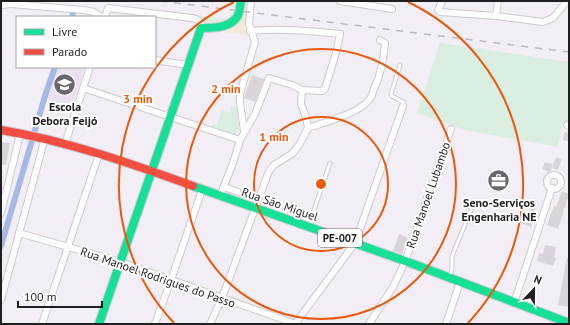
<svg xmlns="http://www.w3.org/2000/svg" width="570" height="325" font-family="'PT Sans',sans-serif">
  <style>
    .built { fill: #ebe1ee }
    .green { fill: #d9ede1 }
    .sand { fill: #f1ead8 }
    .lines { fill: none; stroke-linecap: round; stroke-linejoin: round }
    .canal { stroke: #a6b9e6; stroke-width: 6 }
    .building { fill: #d8d4da }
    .lane-casing { stroke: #cecacf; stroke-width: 5 }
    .street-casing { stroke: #cecacf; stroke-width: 8 }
    .fast-casing { stroke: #cecacf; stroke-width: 10 }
    .jam-casing { stroke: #cecacf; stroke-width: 10 }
    .lane { stroke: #fdfcfe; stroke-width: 3 }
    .street { stroke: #fdfcfe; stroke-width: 6 }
    .fast { stroke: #16e098; stroke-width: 8 }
    .jam { stroke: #f24e42; stroke-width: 8 }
    .rail { stroke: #bbb9bb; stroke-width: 1.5; stroke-dasharray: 7 7; stroke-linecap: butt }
    .ring { fill: none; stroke: #e8590c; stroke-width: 2 }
    .labels { text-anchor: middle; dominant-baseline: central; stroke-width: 4; stroke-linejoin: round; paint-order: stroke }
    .shield { fill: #fff; stroke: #646264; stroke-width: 1 }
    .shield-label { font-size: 11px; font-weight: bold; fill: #211e22 }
    .poi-label { font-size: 12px; font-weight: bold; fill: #211e22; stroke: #fff }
    .street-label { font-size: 12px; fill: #211e22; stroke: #fff }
    .centre { fill: #e8590c; stroke: #fff; stroke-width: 2 }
    .ring-label { font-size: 12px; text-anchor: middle; font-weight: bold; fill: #e8590c; stroke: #fff; stroke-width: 4; stroke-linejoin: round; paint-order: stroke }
  </style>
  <rect width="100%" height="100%" fill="#f3eef5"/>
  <!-- built -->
  <path class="built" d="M 58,67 L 85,67 L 71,107 L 47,99 Z"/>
  <!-- green -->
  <g class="green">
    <path d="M 188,14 L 227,19 L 229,18 L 230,14 L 237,15 L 236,19 L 208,27 L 188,16 Z"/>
    <path d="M 440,43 L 569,62 L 569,122 L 563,121 L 558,147 L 465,130 L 417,113 Z"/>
    <path d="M 231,106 L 236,107 L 239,125 L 238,131 L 235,134 L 212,127 L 213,124 L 217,125 L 221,111 L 230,112 Z"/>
  </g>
  <!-- sand -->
  <path class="sand" d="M 244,1 L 250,1 L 245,28 L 247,37 L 239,33 L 226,33 L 227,31 C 242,27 242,14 244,1 Z"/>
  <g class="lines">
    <!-- canal -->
    <g class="canal">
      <path d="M 72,17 L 73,13"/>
      <path d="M 1,246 L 45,96 L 55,67"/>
    </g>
  </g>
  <!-- building -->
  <g class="building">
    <path d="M 252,75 L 264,79 L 255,102 L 244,98 Z"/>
    <path d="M 564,132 L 569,133 L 569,141 L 563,140 Z"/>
    <path d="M 1,142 L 10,143 L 6,165 L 1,164 Z"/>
    <path d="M 556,157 L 562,159 L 558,170 L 552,168 Z"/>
    <path d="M 545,162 L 553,164 L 550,172 L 542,169 Z"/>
    <path d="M 562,191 L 569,194 L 558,229 L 547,225 L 554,206 L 556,207 Z"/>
    <path d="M 531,204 L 536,205 L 532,220 L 534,221 L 531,227 L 518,222 L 520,216 L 527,218 Z"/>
    <path d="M 399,234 L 408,238 L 402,254 L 393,251 Z"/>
    <path d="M 545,245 L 556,247 L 554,257 L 556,258 L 553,266 L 537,261 L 539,253 L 543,254 Z"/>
    <path d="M 567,258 L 569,258 L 569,307 L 558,305 Z"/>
  </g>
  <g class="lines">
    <defs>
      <g id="lane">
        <path d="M 400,65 L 391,94 L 392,96 L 403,102 L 403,106"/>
        <path d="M 309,225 L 330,163"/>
        <path d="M 450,277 L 452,268 L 452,256 L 473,205"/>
      </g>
      <g id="street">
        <path d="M 340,1 L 392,9"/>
        <path d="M 442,1 L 438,10 L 440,12 L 496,16 L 543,22 L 553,18 L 567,1"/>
        <path d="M 1,5 L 11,4 L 84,10 L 94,12 L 102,17"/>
        <path d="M 496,16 L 498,1"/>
        <path d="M 105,17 L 108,8 L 192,18 L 196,19 L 201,23 L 201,28"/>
        <path d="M 250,31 C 280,28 310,31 340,34 L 337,49 L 325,89 L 322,91 L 302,90"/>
        <path d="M 155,60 L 187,65"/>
        <path d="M 83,88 L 240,140"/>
        <path d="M 567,125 L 569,126"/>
        <path d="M 308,128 C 325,122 358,114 369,100 C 372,97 373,93 374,89 C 381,74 383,61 385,44 L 385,43 L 380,40"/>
        <path d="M 244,131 L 240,103 L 240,94 L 255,42 L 249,24 L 251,1"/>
        <path d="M 65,144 L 90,67"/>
        <circle cx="554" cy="182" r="7"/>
        <path d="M 224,187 L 258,199"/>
        <path d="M 220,196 L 233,163 L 240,140 L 255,114 L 269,78 L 292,85 L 302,90"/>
        <path d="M 1,213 L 20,134"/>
        <path d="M 19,233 L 121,262 L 296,324"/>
        <path d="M 1,300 L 45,138"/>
        <path d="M 514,303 L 552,188"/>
        <path d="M 42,324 L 99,154"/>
        <path d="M 155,324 L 171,280 L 202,190"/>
        <path d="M 210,324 L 222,298 L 269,171 L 274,165 L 293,153 L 299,145 L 308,128 L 306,117 L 301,104 L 302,90"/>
        <path d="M 295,324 L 355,243 L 403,106"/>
        <path d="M 369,324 L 393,287 L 405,262 L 451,129"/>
        <path d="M 446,324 L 460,282"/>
      </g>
      <g id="fast">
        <path d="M 193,186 L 408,262 L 569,323"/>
        <path d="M 99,324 L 201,28 C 213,28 230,28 237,17 C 240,12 240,6 241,1"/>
      </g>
      <path id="jam" d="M 1,130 C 67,141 130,163 193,186"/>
    </defs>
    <!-- lane casing -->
    <use href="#lane" class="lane-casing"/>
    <!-- street casing -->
    <use href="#street" class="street-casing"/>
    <!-- fast casing -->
    <use href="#fast" class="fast-casing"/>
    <!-- jam casing -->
    <use href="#jam" class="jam-casing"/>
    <!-- lane -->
    <use href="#lane" class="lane"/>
    <!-- street -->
    <use href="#street" class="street"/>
    <!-- fast -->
    <use href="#fast" class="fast"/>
    <!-- jam -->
    <use href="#jam" class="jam"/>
    <!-- rail -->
    <path class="rail" d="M 160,1 L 569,52"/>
  </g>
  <!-- distance rings -->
  <g class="ring">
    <circle cx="321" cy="184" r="67"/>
    <circle cx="321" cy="184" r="135"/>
    <path d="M174 323A202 202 0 0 1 234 2M408 2A202 202 0 0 1 468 323"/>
  </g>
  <!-- icons -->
  <defs>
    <symbol id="school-disc" viewBox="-11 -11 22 22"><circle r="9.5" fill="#6a676c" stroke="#fff"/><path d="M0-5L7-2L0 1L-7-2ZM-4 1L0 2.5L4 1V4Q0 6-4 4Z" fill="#fff"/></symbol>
    <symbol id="office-disc" viewBox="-11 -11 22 22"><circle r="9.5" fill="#6a676c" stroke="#fff"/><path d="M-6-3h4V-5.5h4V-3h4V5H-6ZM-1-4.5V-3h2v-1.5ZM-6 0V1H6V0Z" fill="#fff"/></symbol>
  </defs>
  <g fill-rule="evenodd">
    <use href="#school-disc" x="52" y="72" width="25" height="25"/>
    <use href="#office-disc" x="486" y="168" width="25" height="25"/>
  </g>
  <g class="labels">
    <!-- shield labels -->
    <rect class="shield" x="318" y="229" width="44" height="18" rx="3"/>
    <g class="shield-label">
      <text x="340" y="238">PE-007</text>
    </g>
    <!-- poi labels -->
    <g class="poi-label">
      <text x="65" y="106">Escola<tspan x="65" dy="14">Debora Feijó</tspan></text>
      <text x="499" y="202">Seno-Serviços<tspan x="499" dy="14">Engenharia NE</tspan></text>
    </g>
    <!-- street labels -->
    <g class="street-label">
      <text transform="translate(428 195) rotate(-71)">Rua Manoel Lubambo</text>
      <text transform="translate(280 204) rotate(19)">Rua São Miguel</text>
      <text transform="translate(158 277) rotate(19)">Rua Manoel Rodrigues do Passo</text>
    </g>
  </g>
  <circle cx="321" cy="184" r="6" class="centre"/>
  <g class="ring-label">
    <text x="226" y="93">2 min</text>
    <text x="138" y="103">3 min</text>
    <text x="274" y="141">1 min</text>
  </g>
  <!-- border -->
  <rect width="570" height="325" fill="none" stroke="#211e22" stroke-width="4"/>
  <!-- legend -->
  <rect x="16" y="16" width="140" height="52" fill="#ffffff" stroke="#a6a5a7"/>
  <rect x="24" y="29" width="20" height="6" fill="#16e098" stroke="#a6a5a7"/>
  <text x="52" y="36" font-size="12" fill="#211e22">Livre</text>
  <rect x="24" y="49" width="20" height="6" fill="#f24e42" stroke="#a6a5a7"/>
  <text x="52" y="56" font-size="12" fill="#211e22">Parado</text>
  <!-- north arrow -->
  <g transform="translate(534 289) rotate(22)" stroke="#ffffff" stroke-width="3" paint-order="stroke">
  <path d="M0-3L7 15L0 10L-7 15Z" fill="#211e22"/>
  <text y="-6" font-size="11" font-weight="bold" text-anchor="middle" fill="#211e22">N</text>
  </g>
  <!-- scale -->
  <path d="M18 301v6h84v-6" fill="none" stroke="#211e22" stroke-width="2"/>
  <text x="24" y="301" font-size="12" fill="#211e22" stroke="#ffffff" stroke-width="3" paint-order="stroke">100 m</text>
</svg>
